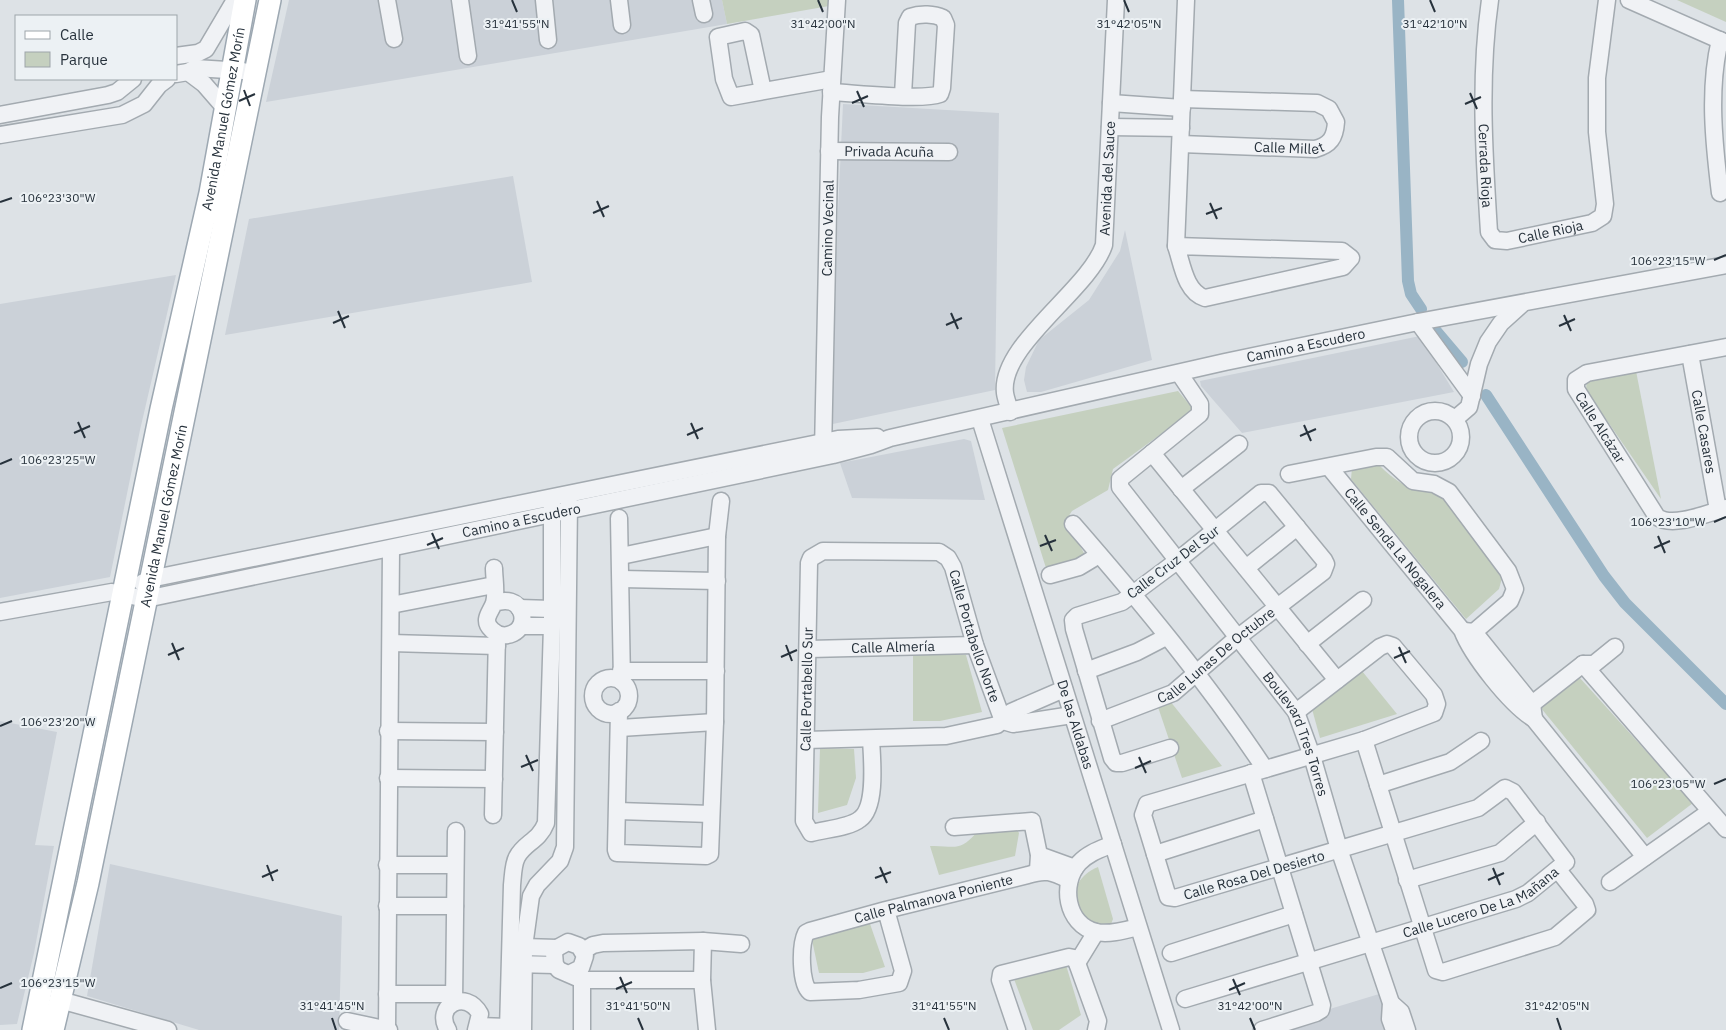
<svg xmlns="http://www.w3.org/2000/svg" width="1726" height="1030" font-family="'IBM Plex Sans',sans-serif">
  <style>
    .built { fill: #cbd1d8 }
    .green { fill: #c5d0bf }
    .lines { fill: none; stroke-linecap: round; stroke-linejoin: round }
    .canal { stroke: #99b4c5; stroke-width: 12 }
    .minor-casing { stroke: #a3aab0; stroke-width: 19 }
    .major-casing { stroke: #9da8b2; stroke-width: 24 }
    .minor { stroke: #f0f2f5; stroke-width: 16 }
    .major { stroke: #fff; stroke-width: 21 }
    .ticks { fill: none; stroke: #27323c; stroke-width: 2 }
    .labels { text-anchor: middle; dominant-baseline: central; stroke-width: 4; stroke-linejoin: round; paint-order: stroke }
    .street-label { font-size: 14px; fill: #27323c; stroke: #ecf1f4 }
    .ticks-label { font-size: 12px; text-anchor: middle; fill: #27323c; stroke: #ecf1f4; stroke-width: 4; stroke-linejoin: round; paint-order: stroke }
  </style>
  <rect width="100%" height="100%" fill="#dde2e6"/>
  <!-- built -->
  <g class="built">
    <path d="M 289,0 L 722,0 L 727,24 L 266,102 Z"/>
    <path d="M 843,104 L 999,113 L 995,390 L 828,425 Z"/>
    <path d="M 513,176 L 532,282 L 225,335 L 249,219 Z"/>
    <path d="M 1125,230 L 1152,360 L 1041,392 L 1027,392 L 1024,380 L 1026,367 L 1039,340 L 1089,300 L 1120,251 Z"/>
    <path d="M 176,275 L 140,430 L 110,577 L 0,598 L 0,304 Z"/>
    <path d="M 1420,336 L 1454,392 L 1242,433 L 1201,386 L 1200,381 Z"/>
    <path d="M 964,439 L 971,441 L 985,500 L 852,498 L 840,463 Z"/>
    <path d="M 0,721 L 57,732 L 35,845 L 54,846 L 34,953 L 17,1024 L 0,1025 Z"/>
    <path d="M 110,864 L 342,916 L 339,1030 L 199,1030 L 87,996 Z"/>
    <path d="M 1379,994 L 1389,1030 L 1261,1030 Z"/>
  </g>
  <!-- green -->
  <g class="green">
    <path d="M 722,0 L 829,0 L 829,6 L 727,24 Z"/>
    <path d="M 1677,0 L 1726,0 L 1726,22 Z"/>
    <path d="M 1636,371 L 1661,499 L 1586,390 L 1587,378 Z"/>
    <path d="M 1178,391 L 1194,410 L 1113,469 L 1108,490 L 1072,511 L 1066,520 L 1085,555 L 1077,561 L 1046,568 L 1002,428 Z"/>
    <path d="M 1379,465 C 1396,482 1415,495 1439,491 L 1502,578 L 1499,589 L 1466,619 L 1351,479 L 1352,468 Z"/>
    <path d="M 913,653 L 966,655 L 982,712 L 940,721 L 913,721 Z"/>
    <path d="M 1362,671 L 1397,714 L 1320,738 L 1312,709 Z"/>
    <path d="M 1579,677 L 1693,803 L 1647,838 L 1541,708 Z"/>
    <path d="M 1170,701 L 1222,766 L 1182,778 L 1158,707 Z"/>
    <path d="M 820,748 L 854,749 L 856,778 L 847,805 L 818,813 Z"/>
    <path d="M 1016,828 L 1019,833 L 1015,856 L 939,875 L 930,846 C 953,845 959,853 976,833 Z"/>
    <path d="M 1098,867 L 1113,919 L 1111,924 C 1079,934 1056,884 1098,867 Z"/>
    <path d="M 869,921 L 885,967 L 863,973 L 819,973 L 812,940 Z"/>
    <path d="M 1066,965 L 1081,1015 L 1059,1030 L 1033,1030 L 1014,979 Z"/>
  </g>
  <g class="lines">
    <!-- canal -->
    <g class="canal">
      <path d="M 1398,0 L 1408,281 L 1411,294 L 1421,309"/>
      <path d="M 1434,329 L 1462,362"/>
      <path d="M 1486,395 L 1604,576 L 1625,603 L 1726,704"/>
    </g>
    <defs>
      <g id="minor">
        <path d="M 387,0 L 394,39"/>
        <path d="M 460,0 L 468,56"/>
        <path d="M 544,0 L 548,40"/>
        <path d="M 619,0 L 622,25"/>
        <path d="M 701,0 L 704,14"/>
        <path id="s1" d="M 1490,0 C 1479,77 1484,154 1489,232 L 1495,240 L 1507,241 L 1592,223 L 1603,216 L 1605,204 L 1597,132 L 1597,78 L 1607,0"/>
        <path d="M 1629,0 L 1726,43"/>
        <path d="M 1720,40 C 1708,89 1714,144 1720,193"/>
        <path d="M 176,56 L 198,53 L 206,49 L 235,0"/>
        <path d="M 188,72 L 204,84 L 224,107"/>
        <path d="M 176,74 L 188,72 L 195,68 L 243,71"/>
        <path d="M 763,91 L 751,35 L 745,31 L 718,37 L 724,79 L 731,97 L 832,79"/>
        <path d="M 831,92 C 854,93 922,101 940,94 L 942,88 L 946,25 L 943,18 C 934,14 921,13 910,17 L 907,23 L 903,95"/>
        <path d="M 1111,103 L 1182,108"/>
        <path d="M 0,115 L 108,95 L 117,92 L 133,79"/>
        <path d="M 1110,127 L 1181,128"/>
        <path d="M 0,135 L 122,115 L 144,104 L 159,85 L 167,79"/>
        <path id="s2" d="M 1181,144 L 1315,149 C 1330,145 1335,138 1336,122 L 1329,109 L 1317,103 L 1182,99"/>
        <path id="s3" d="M 829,151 L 949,152"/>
        <path d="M 1176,246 L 1342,251 L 1351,258 L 1343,267 L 1205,298 C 1185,292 1182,263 1176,246 Z"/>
        <path d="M 1176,246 L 1186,0"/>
        <path d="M 1418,322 L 1472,396"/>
        <path id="s4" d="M 1726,347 L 1587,373 L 1576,380 L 1576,389 L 1657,517 C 1673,528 1708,513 1726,508"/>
        <path id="s5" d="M 1690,354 L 1718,510"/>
        <path id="s6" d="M 1179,373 L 1200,404 L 1200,414 L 1120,479 L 1120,487 L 1296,712 L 1312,756 L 1339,849 L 1391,1003 L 1390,1019 L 1394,1030"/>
        <circle cx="1435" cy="437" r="26"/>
        <path id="s7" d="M 1010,412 C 1009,406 1006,400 1005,393 C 999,345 1089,290 1104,245 L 1116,0"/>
        <path id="s8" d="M 980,419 L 1171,1030"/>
        <path d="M 1455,419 L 1469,407 L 1479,364 L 1488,342 L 1501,323 L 1521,305"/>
        <path id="s9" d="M 823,452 L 830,117 L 837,0"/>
        <path d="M 1152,453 L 1337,680"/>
        <path id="s10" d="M 1329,467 L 1462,630 C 1472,656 1510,704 1534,719 L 1645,857"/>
        <path d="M 1289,474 L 1376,457 L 1387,457 L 1413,481 L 1434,484 L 1449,492 L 1508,571 L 1515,589 L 1510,601 L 1474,632"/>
        <path d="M 1181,489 L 1239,444"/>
        <path d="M 619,518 L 622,682"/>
        <path d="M 1073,524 C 1141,602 1208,683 1265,769"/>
        <path d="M 621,556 L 717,536"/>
        <path d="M 1246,568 L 1297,527"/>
        <path d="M 1050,575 L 1079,567 L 1099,555"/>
        <path d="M 622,579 L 717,581"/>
        <path d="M 142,583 L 150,579 L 838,439 L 877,437"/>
        <path d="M 494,603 C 506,599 518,600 522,614 C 526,632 504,642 492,630 C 481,620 491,612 494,603 C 497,593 494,578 494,568"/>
        <path d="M 391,605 L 494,585"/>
        <path d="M 519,608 L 552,609"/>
        <path id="s11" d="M 0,612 L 112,592 L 146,599 L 833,455 L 871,445 L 890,438 L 1225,362 L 1418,322 L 1726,265"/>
        <path d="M 521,626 L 552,626"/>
        <path d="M 1464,631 L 1474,632 L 1532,704 L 1534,719"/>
        <path d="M 391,643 L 497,646"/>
        <path d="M 1307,644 L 1363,600"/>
        <path id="s12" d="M 809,649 L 975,645"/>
        <path d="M 1583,664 L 1726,829"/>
        <path d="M 621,671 L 716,671"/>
        <path d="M 1086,671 L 1137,652 L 1166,637"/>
        <circle cx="611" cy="696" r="18"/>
        <path d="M 1532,704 L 1583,664 L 1594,664 L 1615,647"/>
        <path d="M 619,711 L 616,850 L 617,853 L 706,856 L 710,854 L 715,722 L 717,536 L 721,501"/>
        <path d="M 1003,721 L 1013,724 L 1072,715"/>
        <path id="s13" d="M 1100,721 L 1173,693 L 1237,638 L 1323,572 L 1326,564 L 1324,560 L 1269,493 L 1261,493 L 1177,561 L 1122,602 L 1077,616 L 1073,620 L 1074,629 L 1112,758 L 1116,763 L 1122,763 L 1170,748"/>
        <path d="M 620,728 L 715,722"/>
        <path d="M 388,731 L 495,732"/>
        <path id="s14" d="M 871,739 C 872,759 877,807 860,819 C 849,828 825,829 811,833 L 804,821 L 809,563 L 811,558 L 823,551 L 939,552 L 948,558 L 953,567 L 975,645 L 1003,721"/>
        <path d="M 806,740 L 946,736 L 997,725 L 1011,712 L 1064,689"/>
        <path d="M 1364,740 L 1436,970 L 1443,972 L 1555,937 L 1587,910 L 1585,904 L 1558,870"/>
        <path d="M 1251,773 L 1322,1005 L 1321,1010 L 1316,1013 L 1262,1030"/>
        <path d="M 388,778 L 494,779"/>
        <path d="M 1378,785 L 1450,762 L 1481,741"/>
        <path d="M 618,811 L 711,814"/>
        <path d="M 493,815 L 497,634"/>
        <path d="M 954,827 L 1032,821 L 1039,855 L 1038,870"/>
        <path d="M 1113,844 C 1101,849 1088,853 1079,863 C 1060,884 1066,924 1096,932 C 1109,935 1126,930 1138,927"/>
        <path d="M 1155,854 L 1265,819"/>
        <path d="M 1039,855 L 1075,868"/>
        <path d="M 387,865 L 455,865"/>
        <path d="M 1407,880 L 1500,853 L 1537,822"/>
        <path d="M 1610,882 L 1709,812"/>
        <path d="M 387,906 L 455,906"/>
        <path id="s15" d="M 886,910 L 903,971 L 899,983 L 859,990 L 810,992 C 800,984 800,945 806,933 L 810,931 L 886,910 L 1028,875 C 1046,869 1052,872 1069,880"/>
        <path d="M 703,941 L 702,980 L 707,1030"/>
        <path d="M 524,947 L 557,948"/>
        <path d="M 583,951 L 593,945 L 603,943 L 703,941 L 741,944"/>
        <path d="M 1171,953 L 1294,914"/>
        <path d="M 1077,963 L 1096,932"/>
        <path d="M 514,964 L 555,965"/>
        <path d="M 571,973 L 581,968 L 585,956 L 579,946 L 568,942 L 557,948 L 554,953 L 555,965 L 559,970 L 582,980 L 702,980"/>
        <path d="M 387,994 L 454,994"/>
        <path id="s16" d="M 1185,999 L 1516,899 L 1528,893 L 1566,862 L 1513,792 L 1505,788 L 1478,808 L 1175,898 L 1168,897 L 1143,815 L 1147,804 L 1364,740 L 1434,713 L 1437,704 L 1434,695 L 1393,646 L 1387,644 L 1380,647 L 1296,712"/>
        <path d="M 60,1000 L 168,1030"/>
        <path d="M 454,1002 L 456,831"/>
        <path d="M 1391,1003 L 1401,1012 L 1407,1030"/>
        <path d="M 347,1021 L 389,1030"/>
        <path d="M 479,1026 L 508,1027"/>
        <path d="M 387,1029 L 391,549"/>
        <path d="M 448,1030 C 433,1006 466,988 480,1014 L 476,1030"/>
        <path d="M 508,1030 L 512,885 C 513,876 513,864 517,857 C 524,843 539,841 546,823 L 552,626 L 552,505"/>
        <path d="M 523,1030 L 524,947 L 531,896 L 537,885 L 560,861 L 565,847 L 569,502"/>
        <path d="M 582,1030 L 582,980"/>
        <path d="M 1017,1030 L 1000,980 L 1001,974 L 1069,957 L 1074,958 L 1077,963 L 1098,1021 L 1096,1030"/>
      </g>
      <g id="major">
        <path id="s17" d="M 33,1030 L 161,409 L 210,193 L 245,0"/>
        <path id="s18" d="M 53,1030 L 88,883 L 270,0"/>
      </g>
    </defs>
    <!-- minor casing -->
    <use href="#minor" class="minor-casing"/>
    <!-- major casing -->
    <use href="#major" class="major-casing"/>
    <!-- minor -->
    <use href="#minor" class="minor"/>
    <!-- major -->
    <use href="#major" class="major"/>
  </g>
  <!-- ticks -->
  <path class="ticks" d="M 512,0 L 517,12M 818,0 L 823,12M 1124,0 L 1129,12M 1430,0 L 1435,12M 244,90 L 250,106M 857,91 L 864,107M 1470,93 L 1477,109M 239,101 L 255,94M 852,103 L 868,96M 1465,104 L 1481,97M 597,201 L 604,217M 0,202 L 12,198M 1210,203 L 1217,219M 593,213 L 609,206M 1206,214 L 1222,208M 1714,260 L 1726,255M 338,311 L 345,328M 951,313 L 958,329M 1564,315 L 1571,331M 333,323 L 349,316M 946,325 L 962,318M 1559,326 L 1575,319M 78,422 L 85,438M 691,423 L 698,439M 1304,425 L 1311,441M 74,433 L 90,426M 687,435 L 703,428M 1300,436 L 1316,429M 0,464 L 12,459M 1714,522 L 1726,517M 432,533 L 439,549M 1045,535 L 1052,551M 1658,536 L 1665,553M 427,545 L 443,538M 1040,546 L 1056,540M 1654,548 L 1670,541M 172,643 L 179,660M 786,645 L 792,661M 1399,647 L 1406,663M 168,655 L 184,648M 781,657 L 797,650M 1394,658 L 1410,651M 0,726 L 12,721M 526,755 L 533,771M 1139,757 L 1146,773M 521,767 L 538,760M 1135,768 L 1151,761M 1714,784 L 1726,779M 267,865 L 273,881M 880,867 L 887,883M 1493,868 L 1500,885M 262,877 L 278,870M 875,878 L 891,872M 1488,880 L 1504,873M 620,977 L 627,993M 1233,979 L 1240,995M 0,988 L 12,983M 616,989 L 632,982M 1229,990 L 1245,983M 332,1018 L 336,1030M 638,1018 L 643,1030M 944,1018 L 949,1030M 1250,1018 L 1255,1030M 1557,1018 L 1561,1030"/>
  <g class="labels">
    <!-- street labels -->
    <g class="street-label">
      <text stroke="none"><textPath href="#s17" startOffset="931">Avenida Manuel Gómez Morín</textPath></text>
      <text stroke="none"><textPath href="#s2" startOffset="108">Calle Millet</textPath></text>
      <text stroke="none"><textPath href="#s3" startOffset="60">Privada Acuña</textPath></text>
      <text stroke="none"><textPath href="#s1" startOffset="166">Cerrada Rioja</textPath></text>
      <text stroke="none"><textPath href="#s7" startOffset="268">Avenida del Sauce</textPath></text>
      <text stroke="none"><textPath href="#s9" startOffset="224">Camino Vecinal</textPath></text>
      <text stroke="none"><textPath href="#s1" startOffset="299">Calle Rioja</textPath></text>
      <text stroke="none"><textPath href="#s11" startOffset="1336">Camino a Escudero</textPath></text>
      <text stroke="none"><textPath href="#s4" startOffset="209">Calle Alcázar</textPath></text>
      <text stroke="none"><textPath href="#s5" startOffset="79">Calle Casares</textPath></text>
      <text stroke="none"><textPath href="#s18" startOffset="526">Avenida Manuel Gómez Morín</textPath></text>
      <text stroke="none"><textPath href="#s11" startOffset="532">Camino a Escudero</textPath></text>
      <text stroke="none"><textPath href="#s10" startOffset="105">Calle Senda La Nogalera</textPath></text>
      <text transform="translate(1173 562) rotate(-37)">Calle Cruz Del Sur</text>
      <text stroke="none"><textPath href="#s14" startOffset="635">Calle Portabello Norte</textPath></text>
      <text stroke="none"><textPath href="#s12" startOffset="84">Calle Almería</textPath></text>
      <text stroke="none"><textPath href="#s13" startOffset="135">Calle Lunas De Octubre</textPath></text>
      <text stroke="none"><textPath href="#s14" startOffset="280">Calle Portabello Sur</textPath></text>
      <text stroke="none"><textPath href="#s8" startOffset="320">De las Aldabas</textPath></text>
      <text stroke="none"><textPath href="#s6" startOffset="464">Boulevard Tres Torres</textPath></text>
      <text transform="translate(1254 875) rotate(-16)">Calle Rosa Del Desierto</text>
      <text stroke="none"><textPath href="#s15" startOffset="359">Calle Palmanova Poniente</textPath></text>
      <text stroke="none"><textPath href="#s16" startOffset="312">Calle Lucero De La Mañana</textPath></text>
    </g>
  </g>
  <g class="ticks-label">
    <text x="517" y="28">31°41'55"N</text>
    <text x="823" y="28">31°42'00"N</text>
    <text x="1129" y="28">31°42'05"N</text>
    <text x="1435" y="28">31°42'10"N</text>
    <text x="58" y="202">106°23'30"W</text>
    <text x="1668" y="265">106°23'15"W</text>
    <text x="58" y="464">106°23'25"W</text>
    <text x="1668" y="526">106°23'10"W</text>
    <text x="58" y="726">106°23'20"W</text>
    <text x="1668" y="788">106°23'05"W</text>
    <text x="58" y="987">106°23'15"W</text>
    <text x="332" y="1010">31°41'45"N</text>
    <text x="638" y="1010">31°41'50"N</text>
    <text x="944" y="1010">31°41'55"N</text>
    <text x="1250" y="1010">31°42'00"N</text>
    <text x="1557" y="1010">31°42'05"N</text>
  </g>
  <!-- legend -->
  <rect x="15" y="15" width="162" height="65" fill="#ecf1f4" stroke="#9da5aa"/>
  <rect x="25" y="31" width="25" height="8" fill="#ffffff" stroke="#9da5aa"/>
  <text x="60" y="40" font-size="15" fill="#27323c">Calle</text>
  <rect x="25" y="52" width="25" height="15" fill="#c5d0bf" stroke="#9da5aa"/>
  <text x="60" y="65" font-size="15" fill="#27323c">Parque</text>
</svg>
